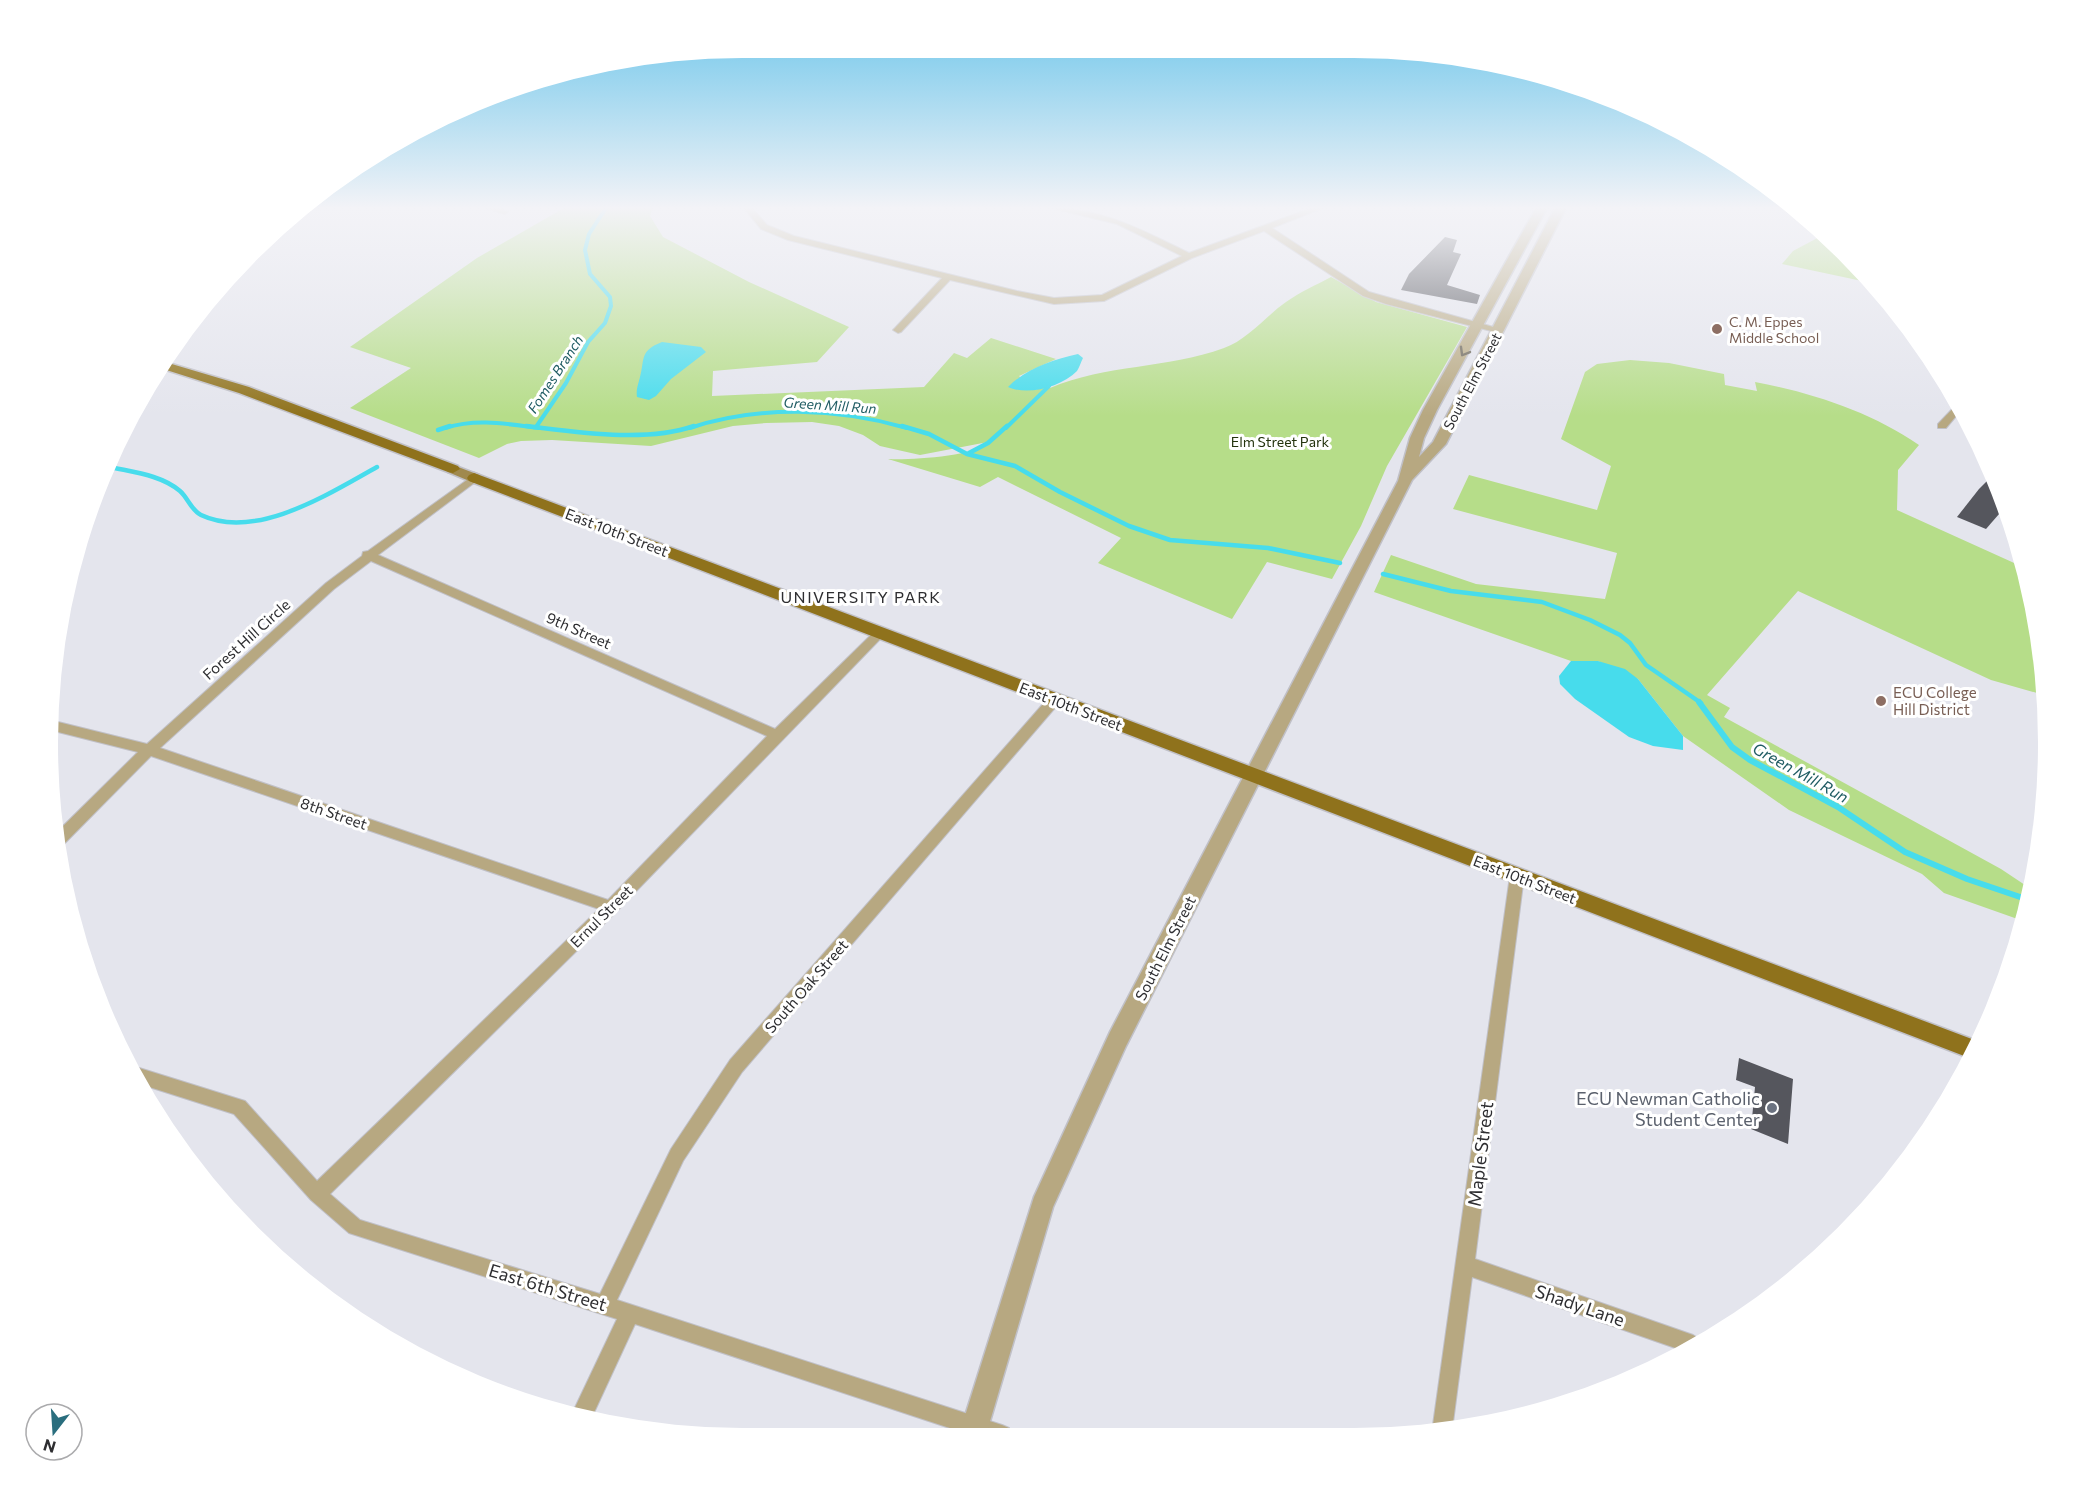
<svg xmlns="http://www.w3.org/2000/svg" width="2097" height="1486" font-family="Commissioner,sans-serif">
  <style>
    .green { fill: #b6dd89 }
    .water { fill: #47dcec }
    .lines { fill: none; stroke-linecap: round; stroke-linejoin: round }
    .stream-far2 { stroke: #47dcec; stroke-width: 4 }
    .stream-far1 { stroke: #47dcec; stroke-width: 4.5 }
    .stream { stroke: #47dcec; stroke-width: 6 }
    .building { fill: #55565d }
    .minor-casing { stroke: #c0c0c7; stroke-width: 2 }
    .tertiary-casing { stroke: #c0c0c7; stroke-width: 3 }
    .secondary-casing { stroke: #c0c0c7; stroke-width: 3 }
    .primary-casing { stroke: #c0c0c7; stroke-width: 3 }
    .minor { fill: #b7a881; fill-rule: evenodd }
    .tertiary { fill: #b7a881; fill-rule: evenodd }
    .secondary { fill: #a0894d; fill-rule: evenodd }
    .primary { fill: #8f721c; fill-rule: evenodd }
    .oneway { stroke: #655f51 }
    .education-dot { fill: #8d6e63; stroke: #fff; stroke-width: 2 }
    .worship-dot { fill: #6b7280; stroke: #fff; stroke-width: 2 }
    .labels { text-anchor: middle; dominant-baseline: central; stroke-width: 6; stroke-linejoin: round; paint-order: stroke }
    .far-education-label { font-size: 14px; fill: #785e54; stroke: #fff; text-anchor: start }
    .far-water-label { font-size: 14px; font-style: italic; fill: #215d64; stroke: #fff }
    .far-street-label { font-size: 14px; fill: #2e2e31; stroke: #fff }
    .far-park-label { font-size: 14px; fill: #24330e; stroke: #fff }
    .street-label { font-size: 15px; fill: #2e2e31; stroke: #fff }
    .education-label { font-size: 15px; fill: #785e54; stroke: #fff; text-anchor: start }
    .neighbourhood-label { font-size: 16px; letter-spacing: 1.5px; fill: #2e2e31; stroke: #fff }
    .water-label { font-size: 16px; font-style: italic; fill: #215d64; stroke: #fff }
    .near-worship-label { font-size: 18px; fill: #5b616d; stroke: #fff; text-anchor: end }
    .near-street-label { font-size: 18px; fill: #2e2e31; stroke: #fff }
  </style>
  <rect width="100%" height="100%" fill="#e4e5ed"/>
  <!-- green -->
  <g class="green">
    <path d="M 564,208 L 653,208 L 650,216 L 663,237 L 749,282 L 849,327 L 817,362 L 713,371 L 712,396 L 924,387 L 954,353 L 967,358 L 991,338 L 1056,359 L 1019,376 L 1034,390 L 1049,386 L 1050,388 C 1107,364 1166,369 1224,348 C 1247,340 1266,316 1286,302 C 1300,292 1316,285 1331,277 L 1376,302 L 1467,327 L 1387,466 L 1361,526 L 1332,579 L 1267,562 L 1232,619 L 1098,563 L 1121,538 L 998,477 L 980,487 L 888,459 C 910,460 975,457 988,442 L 920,455 L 880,446 L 863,435 L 839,426 L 812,422 L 766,423 L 733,426 L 651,446 L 552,440 L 521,441 L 507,444 L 479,458 L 350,408 L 411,368 L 350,347 L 477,258 Z"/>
    <path d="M 1823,235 L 1876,284 L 1782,264 L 1793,251 Z"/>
    <path d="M 1630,360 L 1669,363 L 1724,374 L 1725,385 L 1757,391 L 1755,382 C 1813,393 1871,412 1919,445 L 1898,470 L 1897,510 L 2023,567 L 2043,652 L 2044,695 L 1991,680 L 1798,591 L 1707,695 L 1730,708 L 1724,717 L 2001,869 L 2031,889 L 2026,922 L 1944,893 L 1922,874 L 1789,810 L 1683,736 L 1638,679 L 1598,661 L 1571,661 L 1374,592 L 1391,555 L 1476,584 L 1605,599 L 1617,553 L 1453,509 L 1469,475 L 1597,510 L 1611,466 L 1561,439 L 1585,372 L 1597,364 Z"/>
  </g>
  <!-- water -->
  <g class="water">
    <path d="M 662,342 L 701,347 L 706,352 L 671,379 L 656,396 L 649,400 L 637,397 C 636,389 638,385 640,377 C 645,359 639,351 662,342 Z"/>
    <path d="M 1078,354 L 1083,358 C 1081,362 1079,368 1077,371 C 1061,387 1028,396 1008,387 C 1027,368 1052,360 1078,354 Z"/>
    <path d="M 1571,661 L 1598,661 L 1625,669 L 1638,679 L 1683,736 L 1683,750 L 1653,746 L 1629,737 L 1575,699 L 1560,684 L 1559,676 Z"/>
  </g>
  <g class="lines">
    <!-- stream-far2 -->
    <g class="stream-far2">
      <path d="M 536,427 L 566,383 L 588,342 L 605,323 L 611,306 L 610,297 L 590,274 L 585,250 L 589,234 L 606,208"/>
      <path d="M 445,428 C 477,418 507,424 539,428"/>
      <path d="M 690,428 C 759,405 838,408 907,428"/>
      <path d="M 1006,428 L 1049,386"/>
    </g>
    <!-- stream-far1 -->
    <g class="stream-far1">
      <path d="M 526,426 C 577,432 645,443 694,426"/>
      <path d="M 902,426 L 929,434 L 967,454 L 1015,466 L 1060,492 L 1129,526 L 1170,540 L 1268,548 L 1340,563"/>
      <path d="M 438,430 L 450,426"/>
      <path d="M 969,453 L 988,443 L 1007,426"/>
      <path d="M 106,466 C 130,472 160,474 180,491 C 188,498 191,510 201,515 C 256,541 330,493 377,467"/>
      <path d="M 1383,574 L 1451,591 L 1542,602 L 1590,620 L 1620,635 L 1630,643 L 1646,665 L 1701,703"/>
    </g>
    <!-- stream -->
    <path class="stream" d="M 1699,702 L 1732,747 L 1750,760 L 1838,807 L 1905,852 L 1967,879 L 2029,900"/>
  </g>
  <!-- building -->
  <g class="building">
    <path d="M 1445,237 L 1457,240 L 1453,252 L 1461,254 L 1447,285 L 1480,295 L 1477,304 L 1401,290 L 1409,274 Z"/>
    <path d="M 1992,476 L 2006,506 L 1986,529 L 1957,517 L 1979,489 Z"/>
    <path d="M 1739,1058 L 1793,1079 L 1788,1144 L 1751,1129 L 1755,1087 L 1736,1080 Z"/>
  </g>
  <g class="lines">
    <defs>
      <g id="minor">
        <path d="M 486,208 L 499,208 L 508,212 L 504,214 Z"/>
        <path d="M 744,208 L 752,208 L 767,225 L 794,236 L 1017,291 L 1054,298 L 1102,295 L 1182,256 L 1117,224 L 1051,208 C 1103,208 1144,231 1189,253 L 1311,208 L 1323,208 L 1272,228 L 1369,292 L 1504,330 L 1499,333 L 1386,304 L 1363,296 L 1264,231 L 1192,258 L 1104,301 L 1054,304 L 950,280 L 901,332 L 898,333 L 893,330 L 895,328 L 942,278 L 788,240 L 761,229 Z"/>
        <path d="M 1959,402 L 1962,409 L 1946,428 L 1938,428 L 1938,424 Z"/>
        <path d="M 474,475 L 479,478 L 478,480 L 378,555 L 775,729 L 876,630 L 884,630 L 886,633 L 616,912 L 330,1194 L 360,1220 L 600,1294 L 671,1149 L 730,1060 L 1050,696 L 1060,696 L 1062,699 L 1060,702 L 742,1072 L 683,1161 L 617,1300 L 1002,1425 L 1009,1428 L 1012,1435 L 971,1435 L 635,1324 L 591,1419 L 571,1416 L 617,1319 L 349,1233 L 311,1200 L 234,1114 L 143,1085 L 132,1069 L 136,1067 L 245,1101 L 317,1181 L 599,909 L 151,756 L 61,847 L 57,849 L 54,835 L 138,752 L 54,731 L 54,721 L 147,744 L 326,583 L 362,556 L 363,552 L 368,551 ZM 371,561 L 767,736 L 608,900 L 160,748 L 334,589 Z"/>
        <path d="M 1517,870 L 1522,872 L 1524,876 L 1475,1259 L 1693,1335 L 1701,1340 L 1684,1351 L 1472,1277 L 1452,1430 L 1432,1432 L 1510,876 L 1512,872 Z"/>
      </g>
      <path id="tertiary" d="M 1536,208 L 1547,208 L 1437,410 L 1424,438 L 1419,457 L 1433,442 L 1555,208 L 1566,208 L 1446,444 L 1412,480 L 1126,1046 L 1053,1207 L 986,1435 L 959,1435 L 1034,1197 L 1110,1032 L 1398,481 L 1410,438 L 1423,410 Z"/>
      <path id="secondary" d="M 453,465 L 479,475 L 481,478 L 474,483 L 448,472 L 446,469 L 448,466 Z"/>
      <g id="primary">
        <path d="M 165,362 L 249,387 L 458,466 L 460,469 L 453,473 L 448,472 L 239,393 L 160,368 Z"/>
        <path d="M 474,473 L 1977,1041 L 1980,1042 L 1972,1059 L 469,481 L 467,478 L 469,475 Z"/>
      </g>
    </defs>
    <!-- minor casing -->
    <use href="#minor" class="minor-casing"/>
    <!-- tertiary casing -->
    <use href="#tertiary" class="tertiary-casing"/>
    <!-- secondary casing -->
    <use href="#secondary" class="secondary-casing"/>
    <!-- primary casing -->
    <use href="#primary" class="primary-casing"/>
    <!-- minor -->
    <use href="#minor" class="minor"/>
    <!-- tertiary -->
    <use href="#tertiary" class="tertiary"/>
    <!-- secondary -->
    <use href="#secondary" class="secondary"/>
    <!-- primary -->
    <use href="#primary" class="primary"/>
  </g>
  <!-- one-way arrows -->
  <defs><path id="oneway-chevron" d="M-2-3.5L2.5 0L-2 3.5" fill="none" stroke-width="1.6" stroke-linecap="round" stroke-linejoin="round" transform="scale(1.5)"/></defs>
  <use class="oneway" href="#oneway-chevron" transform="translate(1464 352) rotate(120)"/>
  <!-- sky -->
  <linearGradient id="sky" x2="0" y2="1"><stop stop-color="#67c4ea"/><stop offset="0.5" stop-color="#f3f3f7"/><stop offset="1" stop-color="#f3f3f7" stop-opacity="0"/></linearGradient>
  <rect width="2097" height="416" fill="url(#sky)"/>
  <!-- markers -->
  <g class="education-dot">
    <circle cx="1717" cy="329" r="6"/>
    <circle cx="1881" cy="701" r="6"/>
  </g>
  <circle class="worship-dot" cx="1772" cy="1108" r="6"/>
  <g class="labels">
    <!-- far-education labels -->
    <g class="far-education-label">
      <text x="1729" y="321">C. M. Eppes<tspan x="1729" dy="16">Middle School</tspan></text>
    </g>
    <!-- far-water labels -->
    <g class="far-water-label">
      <text transform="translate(555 374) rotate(-57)">Fomes Branch</text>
      <text transform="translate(830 405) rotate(4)">Green Mill Run</text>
    </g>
    <!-- far-street labels -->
    <g class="far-street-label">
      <text transform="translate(1472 381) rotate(-62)">South Elm Street</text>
    </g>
    <!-- far-park labels -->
    <g class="far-park-label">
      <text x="1280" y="441">Elm Street Park</text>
    </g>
    <!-- street labels -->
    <g class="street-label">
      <text transform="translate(617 532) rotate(21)">East 10th Street</text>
      <text transform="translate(579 630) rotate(24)">9th Street</text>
      <text transform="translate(246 639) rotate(-42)">Forest Hill Circle</text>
      <text transform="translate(1071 706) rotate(21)">East 10th Street</text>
      <text transform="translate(334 813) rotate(19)">8th Street</text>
      <text transform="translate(1525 879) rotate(21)">East 10th Street</text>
      <text transform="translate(601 916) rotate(-45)">Ernul Street</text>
      <text transform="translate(1165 948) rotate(-63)">South Elm Street</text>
      <text transform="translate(806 986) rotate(-49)">South Oak Street</text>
    </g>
    <!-- education labels -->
    <g class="education-label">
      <text x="1893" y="692">ECU College<tspan x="1893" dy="17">Hill District</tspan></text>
    </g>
    <!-- neighbourhood labels -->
    <g class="neighbourhood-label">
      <text x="861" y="596">UNIVERSITY PARK</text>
    </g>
    <!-- water labels -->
    <g class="water-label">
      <text transform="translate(1801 772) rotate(29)">Green Mill Run</text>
    </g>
    <!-- near-worship labels -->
    <g class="near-worship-label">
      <text x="1760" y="1098">ECU Newman Catholic<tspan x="1760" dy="21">Student Center</tspan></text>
    </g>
    <!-- near-street labels -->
    <g class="near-street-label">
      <text transform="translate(1480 1154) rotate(-83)">Maple Street</text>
      <text transform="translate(548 1287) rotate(17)">East 6th Street</text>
      <text transform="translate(1580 1305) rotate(19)">Shady Lane</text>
    </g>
  </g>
  <!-- crop -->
  <path d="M0 0H2097V1486H0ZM742 58H1354A684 684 0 0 1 2038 742V744A684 684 0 0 1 1354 1428H742A684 684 0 0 1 58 744V742A684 684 0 0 1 742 58Z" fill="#fff" fill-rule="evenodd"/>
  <!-- north arrow -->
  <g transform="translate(54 1432) rotate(197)"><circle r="28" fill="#ffffff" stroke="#ababad" stroke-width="1.5"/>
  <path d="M0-4.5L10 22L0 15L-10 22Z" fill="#2a6e7e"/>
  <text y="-9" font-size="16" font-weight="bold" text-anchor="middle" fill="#2e2e31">N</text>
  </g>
</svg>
